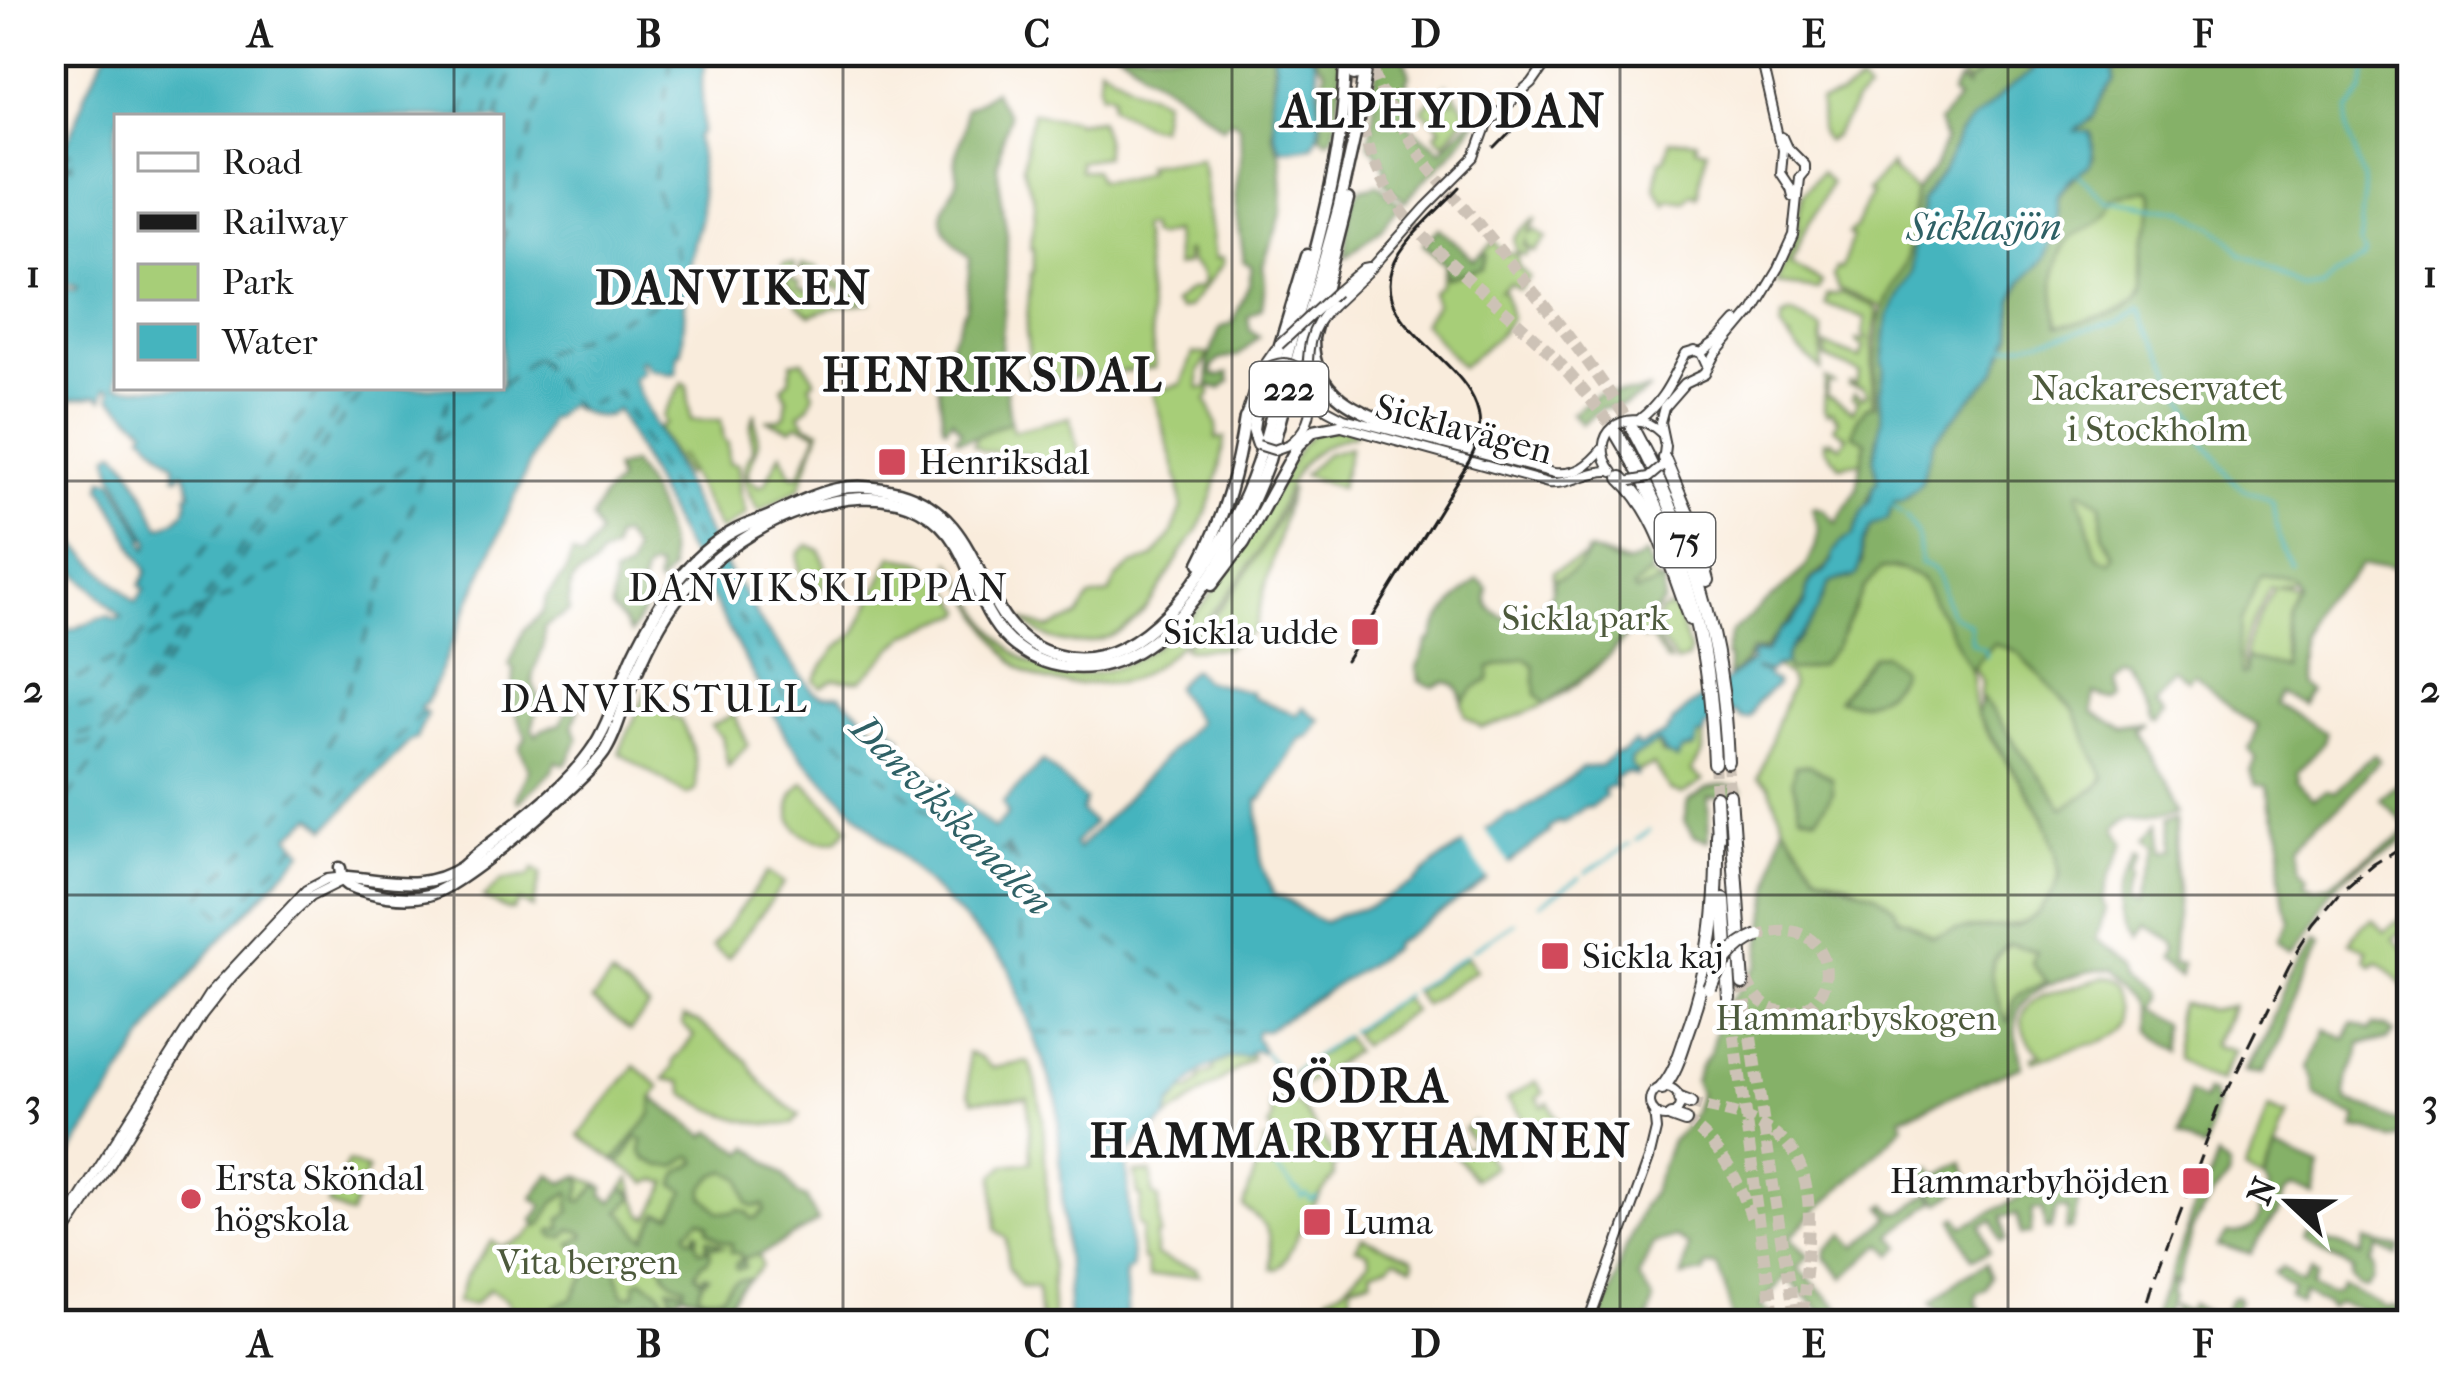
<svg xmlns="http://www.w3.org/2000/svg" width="2463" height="1376" font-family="'IM FELL French Canon',serif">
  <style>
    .green { fill: #a7ce78; stroke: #62754a; stroke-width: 3 }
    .forest { fill: #85b168; stroke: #506642; stroke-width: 3; fill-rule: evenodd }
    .water { fill: #45b4be; stroke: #30686d; stroke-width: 3; fill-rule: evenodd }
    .pier { fill: #f9ecdc }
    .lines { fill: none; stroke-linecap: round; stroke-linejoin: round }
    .stream { stroke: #45b4be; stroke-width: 3 }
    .ferry { stroke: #2e6065; stroke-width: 3; stroke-dasharray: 15 12; stroke-linecap: butt }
    .motorway-tunnel { stroke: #cdc2b6; stroke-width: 12; stroke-dasharray: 12 6; stroke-linecap: butt }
    .secondary-casing { stroke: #3d3b39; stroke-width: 12 }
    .primary-casing { stroke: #3d3b39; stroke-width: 15 }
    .motorway-casing { stroke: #3d3b39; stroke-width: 16 }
    .secondary { stroke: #fff; stroke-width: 8 }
    .primary { stroke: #fff; stroke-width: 10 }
    .motorway { stroke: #fff; stroke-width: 12 }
    .tram { stroke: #1c1c1c; stroke-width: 3 }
    .rail { stroke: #1c1c1c; stroke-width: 3; stroke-dasharray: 18 9; stroke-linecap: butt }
    .secondary-bridge-casing { stroke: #3d3b39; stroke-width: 12; stroke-linecap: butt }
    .motorway-bridge-casing { stroke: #3d3b39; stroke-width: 16; stroke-linecap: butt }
    .secondary-bridge { stroke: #fff; stroke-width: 8 }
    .motorway-bridge { stroke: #fff; stroke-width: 12 }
    .grid { fill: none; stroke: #1c1c1c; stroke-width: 3; stroke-opacity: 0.55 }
    .poi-dot { fill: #d1495b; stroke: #fff; stroke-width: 4.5 }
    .labels { text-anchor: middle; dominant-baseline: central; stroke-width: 9; stroke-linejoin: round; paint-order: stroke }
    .shield { fill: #fff; stroke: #606060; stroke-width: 3 }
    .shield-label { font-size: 33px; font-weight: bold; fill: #1c1c1c }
    .park-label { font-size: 36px; fill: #4d5a3c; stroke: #fff }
    .street-label { font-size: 36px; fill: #1c1c1c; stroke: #fff }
    .poi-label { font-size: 36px; fill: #1c1c1c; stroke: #fff; text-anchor: start }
    .water-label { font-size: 39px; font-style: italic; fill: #2e6065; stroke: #fff }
    .neighbourhood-label { font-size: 39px; letter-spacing: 3px; fill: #1c1c1c; stroke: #fff }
    .district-label { font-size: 48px; font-weight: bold; letter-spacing: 3px; fill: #1c1c1c; stroke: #fff }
    .neatline { fill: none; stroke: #1c1c1c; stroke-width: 4.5 }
    .grid-label { font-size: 39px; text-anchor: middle; font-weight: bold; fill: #1c1c1c }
  </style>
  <rect width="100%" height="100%" fill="#fff"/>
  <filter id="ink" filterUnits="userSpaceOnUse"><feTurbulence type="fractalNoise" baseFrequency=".00833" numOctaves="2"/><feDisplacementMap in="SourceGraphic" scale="24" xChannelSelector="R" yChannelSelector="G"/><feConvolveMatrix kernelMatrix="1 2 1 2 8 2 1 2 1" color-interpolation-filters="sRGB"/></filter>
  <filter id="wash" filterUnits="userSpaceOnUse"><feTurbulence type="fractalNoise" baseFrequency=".004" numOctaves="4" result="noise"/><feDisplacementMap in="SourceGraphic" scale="48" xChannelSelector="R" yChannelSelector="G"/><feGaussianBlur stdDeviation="2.7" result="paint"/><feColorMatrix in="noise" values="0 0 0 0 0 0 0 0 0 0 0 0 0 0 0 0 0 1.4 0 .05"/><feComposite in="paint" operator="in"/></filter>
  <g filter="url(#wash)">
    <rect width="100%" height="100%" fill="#f9ecdc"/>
    <!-- green -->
    <g class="green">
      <path d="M 1989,51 L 1998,51 L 2003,54 L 2005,52 L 2013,57 L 2018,51 L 2034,51 L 1969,121 L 1953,115 L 1969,93 L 1967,84 L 1959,77 L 1959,72 L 1955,68 L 1967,55 L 1976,67 L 1979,65 L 1983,68 L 1990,60 L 1985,56 Z"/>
      <path d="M 2070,51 L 2412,51 L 2308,595 L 2294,602 L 2281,601 L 2301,608 C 2291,632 2301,647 2301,673 L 2257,659 C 2255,638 2265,617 2278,601 L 2273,599 C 2254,629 2248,641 2255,677 L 2109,667 L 2100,674 L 2089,711 L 2112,759 C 2100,793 2089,796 2062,816 L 1979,703 L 1981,681 L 1923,578 L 1898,563 L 1879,565 L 1865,585 L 1881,569 C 1896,568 1913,570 1923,582 C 1932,593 1967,658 1971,672 C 1975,687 1971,704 1978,717 C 1997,757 2072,836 2057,881 C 2036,946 1983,919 1933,936 L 1910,921 L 1899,918 L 1851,882 L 1817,873 L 1783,822 L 1768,785 L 1757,776 L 1791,685 L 1789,677 L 1772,664 L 1776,638 L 1795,618 L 1862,521 Z"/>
      <path d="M 1099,65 L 1165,99 L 1159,125 C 1142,126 1127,112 1114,102 L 1115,93 L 1106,89 L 1103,91 L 1098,80 Z"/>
      <path d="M 1861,84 L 1868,93 L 1855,105 L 1836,137 L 1827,142 L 1822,134 L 1820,104 L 1840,99 Z"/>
      <path d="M 1446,85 L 1468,113 L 1444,142 L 1435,134 L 1440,128 L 1422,110 L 1435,94 L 1441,102 L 1452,102 L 1442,93 Z"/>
      <path d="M 1031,111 L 1075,117 L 1076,120 L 1102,117 L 1105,140 L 1104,157 L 1077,161 L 1078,171 L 1094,170 L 1099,179 L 1129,176 L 1147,169 L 1145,163 L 1201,155 L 1214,259 L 1222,258 L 1222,264 L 1188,308 L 1180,310 L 1173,304 L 1189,290 L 1199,288 L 1203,281 L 1200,272 L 1189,263 L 1187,251 L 1184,252 L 1185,265 L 1175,267 L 1172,231 L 1156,235 L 1150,233 L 1148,224 L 1140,225 L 1155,368 L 1032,382 L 1026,331 L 1031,273 L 1033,272 L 1033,248 L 1030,248 L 1035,218 L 1034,204 L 1022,167 Z"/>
      <path d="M 1687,140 L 1696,141 L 1695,148 L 1705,150 L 1698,192 L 1696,195 L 1692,192 L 1683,200 L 1667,197 L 1664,201 L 1655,186 L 1660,160 L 1664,159 L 1668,142 Z"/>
      <path d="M 1890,164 L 1892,170 L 1916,192 L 1906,258 L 1884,308 L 1854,294 L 1838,289 L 1833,276 L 1836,268 L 1841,269 L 1843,265 L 1853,237 L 1849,235 L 1852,230 L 1855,230 L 1869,194 L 1865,191 Z"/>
      <path d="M 1819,173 L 1829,182 L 1790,262 L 1822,282 L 1818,289 L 1776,284 L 1799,227 L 1800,194 Z"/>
      <path d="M 1538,215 L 1530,234 L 1537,228 L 1548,237 L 1536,252 L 1529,246 L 1528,240 L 1525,246 L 1531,250 L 1526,256 L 1521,252 L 1517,258 L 1518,266 L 1529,277 L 1518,289 L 1510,283 L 1500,290 L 1504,291 L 1511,318 L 1498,336 L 1461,367 L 1423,322 L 1436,304 L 1432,292 L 1441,284 L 1446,265 L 1448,278 L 1482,268 L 1486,256 L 1482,254 L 1495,242 L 1504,253 L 1517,253 L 1516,239 Z"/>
      <path d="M 784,264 L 794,264 L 791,279 L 799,283 L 798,287 L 824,298 L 827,295 L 846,304 L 853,302 L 855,296 L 817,280 L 818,276 L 803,270 L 800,273 L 799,271 L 801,265 L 817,268 L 821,275 L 857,291 L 857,296 L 870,302 C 845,306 833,306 810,315 L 797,304 L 798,296 L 779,273 Z"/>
      <path d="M 1843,293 L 1871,304 L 1878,310 L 1873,339 L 1872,406 L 1867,406 L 1858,418 L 1853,435 L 1866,441 L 1863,462 L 1841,466 L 1825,445 L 1825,440 L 1828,442 L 1830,439 L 1841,446 L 1847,437 L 1834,428 L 1838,420 L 1831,412 L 1827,414 L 1824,410 L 1825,379 L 1836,384 L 1829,382 L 1826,396 L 1853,411 L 1858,401 L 1852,398 L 1854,393 L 1862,398 L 1867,394 L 1863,388 L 1849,385 L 1850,382 L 1856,384 L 1860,372 L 1825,358 L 1825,345 L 1860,358 L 1864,346 L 1858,344 L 1856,340 L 1867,339 L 1863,334 L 1866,318 L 1825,304 L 1826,295 Z"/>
      <path d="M 1791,313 L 1822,328 L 1821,371 L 1790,340 L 1793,338 L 1789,339 L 1781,327 L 1783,317 Z"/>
      <path d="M 1193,354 L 1209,354 L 1199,372 L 1199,388 L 1210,388 L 1211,394 L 1207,400 L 1217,425 L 1216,439 L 1225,438 C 1221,468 1214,499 1200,526 C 1195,537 1185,546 1179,557 C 1168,575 1158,595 1144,611 C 1111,649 1058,655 1022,620 L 1048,629 L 1078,617 L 1089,598 L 1109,594 L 1117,578 L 1132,565 L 1153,558 L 1171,536 L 1182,508 L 1179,483 L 1153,392 L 1181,384 Z"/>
      <path d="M 803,360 L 815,380 L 810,383 L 814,393 L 809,406 L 799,414 L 807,425 L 820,430 L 800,488 L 759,511 C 746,492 737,471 752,451 L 751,427 L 755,412 L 758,442 L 747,476 L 758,486 L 765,484 L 781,452 L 791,474 L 799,476 L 818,432 L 798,424 L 791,429 L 766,420 L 780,419 L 785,415 L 787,398 L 782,387 L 790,380 L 792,362 Z"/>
      <path d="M 683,382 L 687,384 L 691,420 L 721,420 L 724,440 L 728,443 L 729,463 L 738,464 L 740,493 L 746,514 L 720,531 L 679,453 L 688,473 L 684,475 L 658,428 L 666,424 L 663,417 Z"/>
      <path d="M 1070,417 L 1082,462 L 1079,477 L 1070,477 L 1059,465 L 1041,468 L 1030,454 L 983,451 L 973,445 L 977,436 L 1010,421 L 1013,431 Z"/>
      <path d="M 1340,428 L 1355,431 L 1354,435 C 1294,450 1292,481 1269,532 C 1247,579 1181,655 1134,678 C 1118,686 1097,683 1079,684 C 1054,684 1031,681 1013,661 C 985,631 973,593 950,560 C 974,589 984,626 1013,651 C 1086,712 1179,643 1222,579 C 1251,536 1276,489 1302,444 L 1313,433 Z"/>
      <path d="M 1350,447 L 1340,488 L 1303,475 L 1325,454 Z"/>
      <path d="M 1291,488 L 1254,631 L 1225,648 L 1185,649 L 1183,647 C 1232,602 1267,550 1291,488 Z"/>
      <path d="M 808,545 L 820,550 C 827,565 829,586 816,598 L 812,598 C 804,583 796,570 799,553 Z"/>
      <path d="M 1587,552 C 1616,555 1640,570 1666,585 L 1646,609 L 1647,616 L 1654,613 C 1650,634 1659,645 1670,662 L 1666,662 L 1650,637 L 1643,640 L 1634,629 C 1620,642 1608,658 1593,671 C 1557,703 1528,714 1482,728 L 1466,717 C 1460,702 1465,686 1446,682 L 1434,687 L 1419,681 L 1417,666 C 1435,637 1455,611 1486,595 C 1488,612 1499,620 1515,617 L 1524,624 L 1552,594 L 1553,571 L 1586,557 Z"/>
      <path d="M 893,555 C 904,561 911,558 922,562 C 942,570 953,594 965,610 L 964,613 L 908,634 L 861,680 L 834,680 L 821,687 L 814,680 L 836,648 L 855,634 Z"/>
      <path d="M 1669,608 L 1677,613 L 1689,651 L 1687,659 L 1676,663 L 1656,632 L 1659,613 Z"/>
      <path d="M 648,688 L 657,691 L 652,700 L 667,709 L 672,718 L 679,718 C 691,740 699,765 696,790 L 687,795 L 619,753 Z"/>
      <path d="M 734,715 L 748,744 L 728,767 L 722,737 L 711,726 Z"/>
      <path d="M 1698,735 L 1704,735 L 1704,752 L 1692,771 L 1704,780 L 1682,794 L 1671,791 L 1654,765 L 1637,772 L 1631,767 L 1630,759 L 1656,743 L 1663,755 L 1677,758 L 1683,750 L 1693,749 Z"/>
      <path d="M 804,782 L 849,827 L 838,840 C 802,849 771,813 804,782 Z"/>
      <path d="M 534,869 L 541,873 L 540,878 L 533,908 L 519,902 L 513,910 L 507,910 L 483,898 L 501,881 L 529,876 Z"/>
      <path d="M 768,872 L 784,883 L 728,958 L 712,946 Z"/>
      <path d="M 2412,917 L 2412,931 L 2394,949 L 2412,965 L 2406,974 L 2412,979 L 2412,986 L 2408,991 L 2374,971 L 2368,975 L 2364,971 L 2367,962 L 2351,955 L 2365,936 L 2374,928 L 2386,941 Z"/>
      <path d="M 2009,945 L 2037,949 L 2032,962 L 2046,982 L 2034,990 L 2016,996 L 2007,1024 C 2003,1018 2002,1012 2000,1006 C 1991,980 1983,966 2009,945 Z"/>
      <path d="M 1467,956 L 1476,970 L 1423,1005 L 1414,991 Z"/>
      <path d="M 611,977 L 649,1007 L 630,1031 L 592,1001 Z"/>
      <path d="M 2105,977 C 2119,977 2129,982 2133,997 C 2136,1006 2137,1017 2132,1025 C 2123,1038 2051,1055 2032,1061 L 2031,1057 L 2041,1054 C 2020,1039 2013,1012 2038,998 Z"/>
      <path d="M 1403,997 L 1413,1011 L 1361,1046 L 1352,1032 Z"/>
      <path d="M 2201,1000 L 2225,1009 L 2240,1005 L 2227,1039 L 2228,1043 L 2241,1048 L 2229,1074 L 2192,1060 Z"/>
      <path d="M 684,1017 L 698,1022 L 748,1061 C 759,1085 780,1100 800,1115 L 793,1124 C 754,1128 719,1115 686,1095 L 682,1082 L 665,1079 L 674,1067 L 673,1062 L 694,1036 L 682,1024 Z"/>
      <path d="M 1345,1037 L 1354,1051 L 1301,1087 L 1292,1073 Z"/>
      <path d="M 968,1053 L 981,1057 L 992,1068 L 1029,1062 L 1036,1081 L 1043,1118 L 1053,1325 L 1040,1325 L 1037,1286 L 1020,1286 L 1008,1266 L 1007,1239 L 996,1229 L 994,1176 L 1005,1165 L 1031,1162 L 1028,1098 L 973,1100 L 969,1093 Z"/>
      <path d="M 1251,1054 L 1252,1059 L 1167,1119 L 1171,1105 L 1185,1090 L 1190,1092 L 1200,1082 L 1201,1077 L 1213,1072 L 1215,1065 L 1229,1058 Z"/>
      <path d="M 635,1066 L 661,1087 L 653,1098 C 671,1111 689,1122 706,1136 L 712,1131 L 745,1153 L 750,1147 L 784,1175 L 798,1195 L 806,1198 L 818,1222 L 760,1255 L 763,1266 L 730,1302 L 713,1304 L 685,1294 C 669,1303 652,1298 636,1306 L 642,1325 L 537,1325 L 519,1312 L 512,1310 L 506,1298 L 490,1288 L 475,1303 L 458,1301 L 465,1278 L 493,1241 L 502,1248 L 525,1238 L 536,1226 L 533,1220 L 543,1206 L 533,1197 L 550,1174 L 563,1183 L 579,1176 L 604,1187 L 603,1195 L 612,1202 L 630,1179 L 643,1215 L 650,1218 L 668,1183 L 657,1180 L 647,1183 L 579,1136 Z"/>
      <path d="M 1536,1081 L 1544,1093 L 1537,1098 L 1543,1107 L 1549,1103 L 1558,1120 L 1540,1134 L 1533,1122 L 1528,1124 L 1507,1099 Z"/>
      <path d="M 1275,1099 L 1300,1105 L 1339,1163 L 1333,1167 L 1334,1177 C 1323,1190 1315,1203 1306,1218 C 1296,1235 1292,1256 1276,1269 L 1271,1268 C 1271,1236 1270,1226 1244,1207 C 1250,1184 1259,1165 1264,1141 L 1271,1143 L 1271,1129 L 1268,1128 L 1272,1119 L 1269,1103 Z"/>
      <path d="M 2270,1105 L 2288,1112 L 2263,1172 L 2246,1162 Z"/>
      <path d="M 1473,1122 L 1492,1149 L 1485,1154 L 1494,1166 L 1474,1179 L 1445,1142 L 1455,1134 L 1464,1149 L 1473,1143 L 1464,1129 Z"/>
      <path d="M 348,1162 L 368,1170 L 350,1216 L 328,1205 Z"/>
      <path d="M 1152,1173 L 1153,1195 L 1159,1199 L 1160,1235 L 1156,1236 L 1156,1256 L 1174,1264 L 1197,1270 L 1200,1275 L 1147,1278 L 1146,1261 L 1142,1259 L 1140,1241 L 1143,1228 L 1139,1226 L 1138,1218 L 1142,1197 L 1138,1195 L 1135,1173 Z"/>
      <path d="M 1362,1238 L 1412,1259 L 1414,1263 L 1412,1268 L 1394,1259 L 1388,1266 L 1371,1271 L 1372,1279 L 1351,1284 L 1350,1300 L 1333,1298 L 1330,1315 L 1347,1318 L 1348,1313 L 1358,1315 L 1358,1324 L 1331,1325 L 1330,1320 L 1324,1320 L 1326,1296 L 1343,1288 L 1369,1262 L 1368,1253 L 1356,1248 Z"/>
    </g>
    <!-- forest -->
    <g class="forest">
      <path d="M 1117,51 L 1271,51 L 1273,56 L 1270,131 L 1280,157 L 1283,211 L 1263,266 L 1265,283 L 1262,308 L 1248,317 L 1250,330 L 1259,337 L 1238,356 L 1219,360 L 1212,368 L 1213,375 L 1219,377 L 1228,373 L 1230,382 L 1221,389 L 1209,386 L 1208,361 L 1220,328 L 1233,323 L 1249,284 L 1252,266 L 1244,261 L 1234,193 L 1240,159 L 1239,124 L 1231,119 L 1222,125 L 1160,78 Z"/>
      <path d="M 1313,51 L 1339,51 L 1340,95 L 1333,135 L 1327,139 L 1320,135 L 1323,70 L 1316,62 Z"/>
      <path d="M 1380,51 L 1403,51 L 1410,76 L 1407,81 L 1413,98 L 1407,113 L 1408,124 C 1419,136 1430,139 1441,149 L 1473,118 L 1476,120 L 1464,137 L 1405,202 L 1385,182 L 1385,166 L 1382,159 L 1368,143 Z"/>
      <path d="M 2018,51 L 2035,51 L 2028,65 L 2030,75 L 1969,122 L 1958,136 L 1942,175 L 1921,201 L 1919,229 L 1912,249 L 1911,272 L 1888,318 L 1883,361 L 1885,369 L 1880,392 L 1882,418 L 1874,459 L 1879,478 C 1870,492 1865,513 1857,530 C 1850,542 1854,534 1843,543 C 1835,550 1835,559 1828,567 C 1823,571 1817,573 1813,578 C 1804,587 1809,595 1803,604 C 1793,621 1777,632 1765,648 L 1751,650 L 1745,663 L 1728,677 L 1728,657 L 1725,656 L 1732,633 L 1806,567 L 1816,548 L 1820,529 L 1813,508 L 1816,507 L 1826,510 L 1837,523 L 1857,489 L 1866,441 L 1853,435 L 1858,418 L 1867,406 L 1875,405 L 1876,352 L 1880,316 L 1906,258 L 1916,192 L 1933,171 L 1945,141 L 1938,122 L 1958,99 L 1952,95 L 1959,82 L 1967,88 L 1967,84 L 1993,63 C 2006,66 2011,61 2018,51 Z"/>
      <path d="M 2111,51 L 2412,51 L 2412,544 L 2405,555 L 2412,574 L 2400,577 L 2356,569 L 2320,637 L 2315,653 L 2314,687 L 2321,694 L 2311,708 L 2291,698 L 2285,708 L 2330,734 L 2327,743 L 2296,771 L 2299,776 L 2296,779 L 2313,800 L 2328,790 L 2336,793 L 2383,759 L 2389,766 L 2289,852 L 2295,874 L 2304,884 L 2300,891 L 2313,899 L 2328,899 L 2382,853 L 2407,836 L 2386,804 L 2412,790 L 2412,839 C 2356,873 2324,905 2288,960 L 2273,951 L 2280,931 L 2275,916 L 2260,788 L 2251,787 L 2249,772 L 2254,757 L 2247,747 L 2259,726 L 2198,686 L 2192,693 L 2177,680 L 2156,704 L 2165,715 L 2156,725 L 2152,724 L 2149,711 L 2132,678 L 2125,676 L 2116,682 L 2120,697 L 2116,700 L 2094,694 L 2093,713 L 2123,733 L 2147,729 L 2138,735 L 2185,806 C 2152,824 2142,796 2117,828 L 2126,843 L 2110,875 L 2102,900 L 2106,909 L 2096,938 L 2135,964 L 2138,973 L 2163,989 L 2165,995 L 2157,1008 L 2186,1024 L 2181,1053 L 2153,1031 C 2152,1023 2153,1016 2153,1009 C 2151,993 2125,979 2114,969 C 2097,969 2083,973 2067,978 C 2015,996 2008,1013 2021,1066 L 1901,1117 L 1903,1125 L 1894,1136 L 1792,1236 L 1810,1256 L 1798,1267 L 1843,1312 L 1842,1325 L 1835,1325 L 1785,1276 L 1762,1305 L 1784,1325 L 1735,1325 L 1724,1283 L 1714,1263 L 1704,1265 L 1702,1273 L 1682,1277 L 1687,1245 L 1674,1237 L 1653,1244 L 1638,1276 L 1653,1300 L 1646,1325 L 1601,1325 L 1604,1308 L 1632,1230 L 1642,1206 L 1652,1193 L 1671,1141 L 1688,1125 L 1696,1113 L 1701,1095 L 1695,1080 L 1701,1064 L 1711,1050 L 1717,1019 L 1760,964 L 1770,886 L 1783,822 L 1817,873 L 1877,894 L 1894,907 L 1899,918 L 1910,921 L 1932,936 L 1955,929 L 2016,927 L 2036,915 L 2051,895 L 2060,875 L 2056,853 L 2043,816 L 1976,714 L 1982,698 L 2063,808 L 2098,787 L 2105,778 L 2074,711 L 2017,652 L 1993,643 L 1970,670 L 1921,578 L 1897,568 L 1881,569 L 1864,587 L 1835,648 L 1819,665 L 1788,671 L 1783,658 L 1812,619 L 1831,582 L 1851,579 L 1861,564 L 1862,549 L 1872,524 L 1888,519 L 1892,504 L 1909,496 L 1934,440 L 1994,374 L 2012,337 L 2013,301 L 2023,281 L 2042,258 L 2055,230 L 2058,194 L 2093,159 L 2091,136 L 2074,132 L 2078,126 L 2090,120 L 2114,82 ZM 2144,191 L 2148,193 L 2150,201 C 2148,209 2150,220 2146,228 C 2140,243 2137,258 2137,274 C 2137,284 2139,294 2132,302 C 2119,316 2076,323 2058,325 C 2054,291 2046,251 2081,230 C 2096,222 2108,215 2112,197 ZM 2082,489 L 2101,503 L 2103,532 L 2115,554 L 2111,560 L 2100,557 L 2096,552 L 2079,492 ZM 2263,585 L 2296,596 L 2302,607 L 2295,624 L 2301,655 L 2300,673 L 2257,659 L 2255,676 L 2250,677 L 2242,625 ZM 2009,945 L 2037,950 L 2032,962 L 2046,982 C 2037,989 2020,989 2015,998 C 2011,1006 2012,1015 2007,1023 C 2003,1018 2002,1012 2000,1006 C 1991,980 1983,965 2009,945 Z"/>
      <path d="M 994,90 L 1005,115 L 997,165 L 1007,233 L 1006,293 L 1001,348 L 1010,421 L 972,438 L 958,440 L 956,436 L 961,431 L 952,419 L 946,427 L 943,425 L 938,380 L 939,369 L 966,307 L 970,258 C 953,240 932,224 947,198 C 950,192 955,187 958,181 L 955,159 L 964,109 Z"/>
      <path d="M 1378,184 L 1401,206 L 1381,228 L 1345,257 C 1348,233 1347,207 1362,188 L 1370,188 Z"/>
      <path d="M 1440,228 L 1474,260 L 1482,254 L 1487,255 L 1482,268 L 1447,278 L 1446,265 L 1423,243 Z"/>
      <path d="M 1650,389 C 1637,400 1619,411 1602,408 L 1581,424 L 1572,413 L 1597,394 L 1633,393 Z"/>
      <path d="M 631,463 C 647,486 661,513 667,540 C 669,550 668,561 670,571 L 658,586 L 656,583 L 658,572 L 656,568 L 649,568 L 644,572 L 640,592 L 650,601 L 630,634 L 624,623 L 611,610 L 613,576 L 628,570 L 633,551 L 622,535 L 614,538 L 612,551 L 599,557 C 585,586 567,560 569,612 L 544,627 C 544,631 544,644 543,648 C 536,670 525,675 540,698 L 532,729 L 536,735 L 543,729 L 561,724 L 567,709 L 579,709 L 573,724 L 578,739 L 568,762 L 563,764 L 557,761 L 551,772 L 519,802 L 516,798 L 529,769 L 520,748 L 526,737 L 512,705 L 514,669 L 509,665 L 524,630 L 543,613 L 547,597 L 565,574 L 572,554 L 582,559 L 598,535 L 591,519 L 601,499 L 618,482 L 614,469 Z"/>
      <path d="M 1590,551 C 1616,561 1620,573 1646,554 L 1653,570 L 1633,588 L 1635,592 L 1664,582 L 1663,603 L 1654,613 L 1636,621 L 1635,629 L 1623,637 L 1607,658 L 1546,704 L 1536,694 L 1534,665 L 1525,658 L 1490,668 L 1489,680 L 1474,689 L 1463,704 C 1462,687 1450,675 1434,687 L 1422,682 L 1417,669 L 1428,642 L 1433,639 C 1437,616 1460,595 1478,579 L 1488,588 C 1482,610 1498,616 1516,621 C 1521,617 1526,617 1531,615 C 1546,610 1553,594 1554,580 C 1572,574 1580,568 1590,551 Z"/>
      <path d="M 1883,654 L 1900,669 C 1892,693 1864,710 1838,699 L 1871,656 Z"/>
      <path d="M 1809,765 L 1832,779 L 1833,793 L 1817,817 L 1801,813 L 1792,780 L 1795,766 Z"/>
      <path d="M 1723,785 L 1739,786 L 1742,789 L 1741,795 L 1709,796 L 1710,840 L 1694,835 L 1685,820 L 1689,800 L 1707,788 Z"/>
      <path d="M 2184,812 L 2191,901 L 2187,960 L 2197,961 L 2196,972 L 2173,957 L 2177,950 L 2175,943 L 2148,926 L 2140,937 C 2115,904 2127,883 2143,850 L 2147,852 L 2140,869 L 2143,871 L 2135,898 L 2146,901 L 2160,845 L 2150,837 L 2161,822 L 2167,851 L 2177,849 L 2172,817 Z"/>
      <path d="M 2309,944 L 2315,948 L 2260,1071 L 2248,1066 L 2280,997 Z"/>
      <path d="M 2383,1020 L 2392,1023 L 2386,1031 L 2351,1045 L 2343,1090 L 2345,1095 L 2396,1110 L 2412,1111 L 2412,1123 L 2394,1128 L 2348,1120 L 2351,1109 L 2312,1091 L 2309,1076 L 2303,1067 L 2317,1036 L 2337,1043 L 2345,1026 L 2364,1029 L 2370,1022 Z"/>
      <path d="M 2215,1084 L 2221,1086 L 2219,1092 L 2223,1095 L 2203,1145 L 2177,1136 L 2195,1090 L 2210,1096 Z"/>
      <path d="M 653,1098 L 706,1136 L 712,1131 L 745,1153 L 750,1147 L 784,1175 L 798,1195 L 806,1198 L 818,1222 L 759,1255 L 744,1258 L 745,1267 L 737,1270 L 735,1267 L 737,1262 L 741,1263 L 741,1254 L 731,1252 L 732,1244 L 720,1241 L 708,1231 L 709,1225 L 700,1220 L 687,1232 L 689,1238 L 695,1238 L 697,1231 L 700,1233 L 697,1243 L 700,1250 L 706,1250 L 708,1239 L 722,1247 L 709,1247 L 711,1254 L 707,1262 L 703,1262 L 695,1274 L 700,1280 L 705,1275 L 709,1277 L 702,1283 L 699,1295 L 706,1299 L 722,1297 C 731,1286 736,1279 751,1279 L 730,1302 L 713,1304 L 685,1294 L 673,1300 L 669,1288 L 685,1291 L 686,1286 C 666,1282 663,1270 657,1251 L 640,1249 L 634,1251 L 636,1258 L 630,1260 L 627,1253 L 624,1258 L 617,1257 L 615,1264 L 624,1295 L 635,1294 L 636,1282 L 643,1278 C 653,1288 660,1285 664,1300 L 648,1300 L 636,1306 L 642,1325 L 627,1325 L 633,1321 L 623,1304 L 611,1309 L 595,1325 L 560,1325 L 563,1315 L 555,1310 L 556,1305 L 574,1298 L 587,1275 L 582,1257 L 571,1244 L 585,1236 L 582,1232 L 570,1229 L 565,1237 L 554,1237 L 551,1233 L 552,1230 L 561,1229 L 560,1219 L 571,1211 L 569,1206 L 571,1194 L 569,1192 L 554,1203 L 542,1224 L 537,1226 L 533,1220 L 543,1206 L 533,1197 L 550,1174 L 563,1183 L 579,1176 L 583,1183 L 578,1200 L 582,1202 L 597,1186 L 604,1187 L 603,1195 L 613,1202 L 624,1187 L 629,1193 L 632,1192 L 634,1198 L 620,1211 C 631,1217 635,1233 646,1238 L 659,1213 L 673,1215 L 685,1191 L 675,1185 C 679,1165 684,1172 697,1162 L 695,1157 L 690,1156 L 677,1166 L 660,1166 L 647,1160 L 641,1152 L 643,1140 L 638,1137 L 620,1163 L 614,1161 L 652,1114 ZM 727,1171 L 742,1179 L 748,1203 L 754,1207 L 764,1205 L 765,1210 L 757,1218 L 751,1218 L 749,1213 L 739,1209 L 733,1212 L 720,1212 L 704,1197 L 704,1187 L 716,1175 Z"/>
      <path d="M 2277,1140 L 2318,1158 L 2311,1190 L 2291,1183 L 2283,1189 L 2277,1211 L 2250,1253 L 2218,1242 L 2226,1230 C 2247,1234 2267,1226 2256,1202 L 2268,1183 L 2264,1172 Z"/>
      <path d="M 2217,1150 L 2230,1158 L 2228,1169 L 2213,1188 L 2206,1205 L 2191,1228 L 2177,1280 L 2171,1278 L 2170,1281 L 2173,1283 L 2169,1292 L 2172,1294 L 2162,1325 L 2149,1325 Z"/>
      <path d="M 1962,1161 L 1973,1182 L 1940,1203 L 1919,1175 L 1931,1165 L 1938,1175 Z"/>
      <path d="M 2058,1191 L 2076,1194 L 2078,1204 L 2072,1229 L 2065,1230 L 2067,1208 L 2056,1208 L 2051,1229 L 2046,1229 L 2043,1209 L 2033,1209 L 2031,1233 L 2022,1234 L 2017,1213 L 2003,1216 L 2007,1239 L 2002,1241 L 1994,1220 L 1982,1225 L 1991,1251 L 1974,1258 L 1954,1220 L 1959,1217 L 1965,1226 L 2025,1194 L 2045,1198 Z"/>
      <path d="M 1930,1194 L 1935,1202 L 1891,1235 L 1902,1247 L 1893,1255 L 1882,1244 L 1844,1278 L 1826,1259 L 1827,1251 L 1845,1234 L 1857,1247 L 1891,1217 L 1883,1207 L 1887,1204 L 1895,1213 L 1904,1212 Z"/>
      <path d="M 2304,1225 C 2315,1229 2325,1230 2337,1232 C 2345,1234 2352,1239 2360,1241 L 2365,1227 L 2399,1236 L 2394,1243 L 2376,1234 L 2367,1246 L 2371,1249 L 2371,1262 L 2364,1272 L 2356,1270 L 2351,1262 L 2352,1253 C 2335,1243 2319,1241 2301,1233 Z"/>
      <path d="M 2312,1257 L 2319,1260 L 2314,1272 L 2333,1282 L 2339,1281 L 2343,1273 L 2382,1295 L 2386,1293 L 2405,1301 L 2412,1298 L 2412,1316 L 2399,1325 L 2392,1325 L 2396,1314 L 2392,1310 L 2374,1303 L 2368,1306 L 2339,1293 L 2331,1298 L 2326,1291 L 2306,1282 L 2301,1294 L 2292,1291 L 2296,1280 L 2275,1268 L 2284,1261 L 2302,1271 L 2306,1270 Z"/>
      <path d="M 1988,1262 L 1992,1277 L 1986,1288 L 1977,1291 L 1974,1300 L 1986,1322 L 1991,1325 L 1954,1325 L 1933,1300 L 1965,1275 Z"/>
      <path d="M 2236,1293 L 2239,1298 L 2231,1325 L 2181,1325 L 2173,1303 L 2190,1306 L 2193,1299 L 2224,1311 L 2231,1294 Z"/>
    </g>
    <!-- water -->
    <g class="water">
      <path d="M 108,51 L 329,51 L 335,56 L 355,59 L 380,51 L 708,51 L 702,82 L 705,132 L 700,138 L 700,217 L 693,241 L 686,289 L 682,352 L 678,353 L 677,373 L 671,374 L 650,369 L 643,359 L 639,362 L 644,371 L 633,379 L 710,538 L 736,585 L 739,585 L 765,629 L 814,692 L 823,696 L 840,695 L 881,732 L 889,725 L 902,737 L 896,746 L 900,746 L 994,829 L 1008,815 L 1003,803 L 1043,761 L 1085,800 L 1081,812 L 1093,823 L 1074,844 L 1078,849 L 1197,722 L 1174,687 L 1191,670 L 1194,670 L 1203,680 L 1251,692 L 1251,696 L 1296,715 L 1303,707 L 1320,720 L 1309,736 L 1300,739 L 1263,798 L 1258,800 L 1261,863 L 1274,895 C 1293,898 1302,916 1325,922 L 1341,914 L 1368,907 L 1413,884 L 1437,862 L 1508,815 L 1515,816 L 1564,783 L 1581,768 L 1600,766 L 1613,754 L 1622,753 L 1635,742 L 1638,747 L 1666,733 L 1673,721 L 1689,707 L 1752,661 L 1750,658 L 1754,652 L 1766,651 L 1782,629 L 1791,624 L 1804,605 L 1808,587 L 1815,577 L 1825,572 L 1833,562 L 1834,553 L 1841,543 L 1853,536 L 1863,510 L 1871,500 L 1875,483 L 1878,482 L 1874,460 L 1882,418 L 1880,392 L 1885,369 L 1883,362 L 1888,318 L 1911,272 L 1912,249 L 1919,229 L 1921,201 L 1942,175 L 1958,136 L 1971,120 L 2032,71 L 2035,51 L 2111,51 L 2114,82 C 2106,92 2102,102 2095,113 C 2090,122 2081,124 2075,131 L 2089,132 C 2094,142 2094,156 2090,166 L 2072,178 L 2058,194 L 2055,230 L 2042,259 L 2023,281 L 2013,301 L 2012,337 L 1994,374 L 1934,440 L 1921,483 L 1902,501 L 1896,500 L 1892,504 L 1888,519 L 1872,525 C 1868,534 1862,543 1861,553 C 1857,579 1860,577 1831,582 C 1823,594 1819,609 1811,621 C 1801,637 1784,646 1785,665 L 1776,666 L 1769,672 L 1754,668 L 1766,674 L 1768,678 L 1775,682 L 1775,686 L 1756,702 L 1748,716 L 1741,717 L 1733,711 L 1706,727 L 1704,735 L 1698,736 L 1696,747 L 1683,750 L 1677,759 L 1666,755 L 1659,742 L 1630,759 L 1631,767 L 1637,772 L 1636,776 L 1627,773 L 1613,779 L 1615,787 L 1610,786 L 1603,790 L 1605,796 L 1589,808 L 1586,806 L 1562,824 L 1559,822 L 1549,829 L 1550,832 L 1471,892 L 1392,945 L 1393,948 L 1266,1030 L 1256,1031 L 1255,1037 L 1263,1050 L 1261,1052 L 1254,1050 L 1246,1057 L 1229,1058 L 1202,1071 L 1171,1105 L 1167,1119 L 1127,1154 L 1131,1264 L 1130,1269 L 1125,1270 L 1128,1325 L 1069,1325 L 1057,1099 L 1008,965 L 803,759 L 786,737 L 708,591 L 708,585 L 683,544 L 617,409 C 603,425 583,413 566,405 L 553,418 L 549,418 L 427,702 L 420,708 L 427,714 L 416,739 L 410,741 L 327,828 L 313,816 L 290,835 L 304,851 L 217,944 L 168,1003 L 51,1184 L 51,639 L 103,616 L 109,615 L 115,619 L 122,617 L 51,548 L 51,521 L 136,602 L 145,589 L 140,586 L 147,571 L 102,487 L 104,478 L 113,480 L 145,539 L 143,541 L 147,549 L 150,543 L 113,472 L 109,455 L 115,450 C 136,466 148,503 160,527 C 175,522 190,512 187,494 L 191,493 L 186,474 L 182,471 L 179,476 L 175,475 L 175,464 L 143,433 L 146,428 L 110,398 L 111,390 L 105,389 L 102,400 L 97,396 L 51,403 L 51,284 L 75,291 L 77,287 L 51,279 L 51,222 L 60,224 L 63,215 L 51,209 C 51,185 55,186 61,166 L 72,168 L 72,163 L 70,166 L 62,164 L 64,156 L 70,154 L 64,152 L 66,145 L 87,90 ZM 117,117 L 501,117 L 501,387 L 117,387 Z"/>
      <path d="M 1272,51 L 1310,51 C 1318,75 1327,124 1312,144 L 1280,148 C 1260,121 1280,83 1272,51 Z"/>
    </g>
    <!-- pier -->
    <path class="pier" d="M 1482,825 L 1511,868 L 1491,883 L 1461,839 Z"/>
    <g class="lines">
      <!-- stream -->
      <g class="stream">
        <path d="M 2079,175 L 2106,199 L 2179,212 L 2212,227 L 2228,244 L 2236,258 L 2296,283 L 2313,280 L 2322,266 L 2356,246 L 2359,241 L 2355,233 C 2359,220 2356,217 2356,204 C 2356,190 2361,178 2358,163 C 2353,140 2340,119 2340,95 L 2358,73 L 2365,51"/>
        <path d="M 2006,348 L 2116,322 L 2135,311 C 2138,317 2140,325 2144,331 C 2154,347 2167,355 2171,375"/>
        <path d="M 2174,380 C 2181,390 2189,400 2194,412 C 2199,420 2199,431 2203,440 C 2209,449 2238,486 2247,492 C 2256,497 2263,500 2271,508 C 2271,529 2285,558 2292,580"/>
        <path d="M 1892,504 L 1902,513"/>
        <path d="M 1906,516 L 1917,534 L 1920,563 C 1944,568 1942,593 1950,614 L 1969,623 L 1971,642 L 1984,648 L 1986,656"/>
        <path d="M 1636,840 L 1649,831"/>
        <path d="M 1586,873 L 1630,844"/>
        <path d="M 1540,904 L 1580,877"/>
        <path d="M 1472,950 L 1515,922"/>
        <path d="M 1412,990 L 1467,954"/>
        <path d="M 1350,1031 L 1406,994"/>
        <path d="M 1265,1053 L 1281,1073"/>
        <path d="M 1292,1072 L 1344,1036"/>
        <path d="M 1274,1168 L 1295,1190 L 1300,1192 L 1302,1198 L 1307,1195 L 1311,1201 L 1317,1197"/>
      </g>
      <!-- ferry -->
      <g class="ferry">
        <path d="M 461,117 L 478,51"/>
        <path d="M 486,117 L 503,51"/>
        <path d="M 498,117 L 516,51"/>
        <path d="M 501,245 L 553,51"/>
        <path d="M 535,357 L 578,411 L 618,391 L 701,549"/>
        <path d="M 501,386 L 535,357 L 686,289 L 654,183 L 672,51"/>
        <path d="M 712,567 L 787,702 L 970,844 L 1018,909"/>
        <path d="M 208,604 L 366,387"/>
        <path d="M 136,644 L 322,387"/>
        <path d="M 51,683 L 76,680 L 299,556 L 500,387"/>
        <path d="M 51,708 L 92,705 L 130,652"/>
        <path d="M 423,711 L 339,800 L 316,778 L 453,387"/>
        <path d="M 51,737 L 89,733 L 129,706 L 354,387"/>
        <path d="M 51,747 L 89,743 L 128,712"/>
        <path d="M 51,821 L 203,612"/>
        <path d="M 297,844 L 225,919 L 202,895 L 314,779"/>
        <path d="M 973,845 L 1005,852 L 1006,846"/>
        <path d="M 1007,845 L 1039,1033 L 1243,1031"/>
        <path d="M 1010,851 L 1030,885 L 1242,1030"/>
      </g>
    </g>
  </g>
  <g filter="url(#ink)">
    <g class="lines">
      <!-- motorway-tunnel -->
      <g class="motorway-tunnel">
        <path d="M 1370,54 C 1384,127 1443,179 1488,236 C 1539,298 1589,359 1632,427"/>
        <path d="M 1355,74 C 1362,209 1442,252 1532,335 C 1564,365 1590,398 1617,434"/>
        <path d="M 1728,762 L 1730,796"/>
        <path d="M 1714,763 L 1716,797"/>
        <path d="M 1748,980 C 1754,995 1763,1008 1781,1010 C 1845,1020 1843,908 1758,935"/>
        <path d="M 1743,984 L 1794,1325"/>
        <path d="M 1730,1000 L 1773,1325"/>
        <path d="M 1690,1103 C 1711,1110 1734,1112 1754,1121 C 1838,1160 1800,1254 1802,1325"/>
        <path d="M 1685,1121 C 1720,1144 1739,1181 1752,1220"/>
      </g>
      <defs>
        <g id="secondary">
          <path d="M 1759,51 L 1782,150 L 1780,173 L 1790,188 L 1792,196"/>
          <path d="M 1783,137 L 1788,148 L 1804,164 L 1804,172 L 1799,178"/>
          <path d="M 1336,292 L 1364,268 L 1369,267"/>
          <path d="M 1332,306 L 1368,272 L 1426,207 L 1475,158 L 1488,122 L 1532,84 L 1555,51"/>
          <path d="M 1703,352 L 1720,340 L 1737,321"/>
          <path d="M 1312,391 L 1327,409 L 1344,418 L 1554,473 C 1577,475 1589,465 1603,448"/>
          <path d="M 1245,418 L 1259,373 L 1275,350"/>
          <path d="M 1640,419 C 1665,400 1672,378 1686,353 L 1696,350 L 1703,352 L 1709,365"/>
          <path d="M 1338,425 L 1548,483 C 1571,485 1588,470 1611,471"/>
          <path d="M 1288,445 C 1307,432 1313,413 1311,390"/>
          <path d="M 1663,462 L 1665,446 L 1660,422 L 1664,407 L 1685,383 L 1706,373 L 1716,354 L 1752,311 L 1778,268 L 1793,235 L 1799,178"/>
          <path d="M 1613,472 C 1584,437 1628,400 1661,433"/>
          <circle cx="1665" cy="1102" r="15"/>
          <path d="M 51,1243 L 209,994 L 306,890 L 327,879 L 346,877"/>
          <path d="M 51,1255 L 105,1173 L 202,1015 L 232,977 L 297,909 L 310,897 L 346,879"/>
          <path d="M 1589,1325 L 1649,1159 L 1656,1130 L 1654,1112"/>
        </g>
        <g id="primary">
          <path d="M 1348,200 L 1313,338 C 1311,411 1390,419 1442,443"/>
          <path d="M 1258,445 L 1253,430 L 1255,416 L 1271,375 L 1307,255"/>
          <path d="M 1200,563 C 1225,516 1237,471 1245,418"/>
          <path d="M 1212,585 L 1244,543 L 1298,445 L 1314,430 L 1340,425"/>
          <path d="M 340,868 L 342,880 L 348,885 C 370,895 404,901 428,895 C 460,888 584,782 604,753 C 617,733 622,708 631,686 C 660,614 686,574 753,533 C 814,496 913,472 957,546 C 975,577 982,616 1009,641 C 1025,655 1046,665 1067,667 C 1168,679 1240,539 1269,460 L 1339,206 L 1359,116"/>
          <path d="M 348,877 C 389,880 424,892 462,867 C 504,830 557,798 590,752 C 611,723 619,685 634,653 C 658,604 686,556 736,530 C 747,524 759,521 770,516 C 791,506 814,494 837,489 C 856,485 880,487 899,492 C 994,519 970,631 1056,655 C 1138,679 1209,570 1239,508 C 1263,459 1274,404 1288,352 C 1315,253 1346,155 1346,51"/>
        </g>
        <g id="motorway">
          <path d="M 1355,51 L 1355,74"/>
          <path d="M 1359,116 L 1369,51"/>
          <path d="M 1632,428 C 1692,539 1723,635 1728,762"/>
          <path d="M 1617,434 C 1685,546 1709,632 1714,763"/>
          <path d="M 1664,458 L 1694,529 L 1708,581"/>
          <path d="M 1621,478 C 1659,513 1672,572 1691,619"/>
          <path d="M 1730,796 L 1743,984"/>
          <path d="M 1716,797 L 1718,837"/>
          <path d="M 1724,899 L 1730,1000"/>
          <path d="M 1662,1088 C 1675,1073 1680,1055 1686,1037 C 1713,964 1718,909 1717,833"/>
          <path d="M 1680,1099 L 1690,1103"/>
          <path d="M 1671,1116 L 1685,1121"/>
        </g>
      </defs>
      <!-- secondary casing -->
      <use href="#secondary" class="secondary-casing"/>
      <!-- primary casing -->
      <use href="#primary" class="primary-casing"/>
      <!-- motorway casing -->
      <use href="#motorway" class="motorway-casing"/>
      <!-- secondary -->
      <use href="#secondary" class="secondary"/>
      <!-- primary -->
      <use href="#primary" class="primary"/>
      <!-- motorway -->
      <use href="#motorway" class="motorway"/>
      <!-- tram -->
      <g class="tram">
        <path d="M 1495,148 L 1534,108"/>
        <path d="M 1346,661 L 1469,461 C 1521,371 1367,342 1393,267 C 1402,240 1441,208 1460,187"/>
      </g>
      <!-- rail -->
      <path class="rail" d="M 2141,1325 L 2153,1282 L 2222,1101 L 2289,965 L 2315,925 L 2341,894 L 2375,865 L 2412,842"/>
      <defs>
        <g id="secondary-bridge">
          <path d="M 1279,345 L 1336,292"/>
          <path d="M 1259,373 C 1279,359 1295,358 1308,381"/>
          <path d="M 1309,382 C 1306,352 1308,328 1332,306"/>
          <path d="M 1258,445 L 1274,450 L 1288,445"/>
          <path d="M 1631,481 L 1648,478 L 1661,467"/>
        </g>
        <path id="motorway-bridge" d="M 1711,990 C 1721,965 1732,946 1758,935"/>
      </defs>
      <!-- secondary-bridge casing -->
      <use href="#secondary-bridge" class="secondary-bridge-casing"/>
      <!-- motorway-bridge casing -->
      <use href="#motorway-bridge" class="motorway-bridge-casing"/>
      <!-- secondary-bridge -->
      <use href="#secondary-bridge" class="secondary-bridge"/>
      <!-- motorway-bridge -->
      <use href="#motorway-bridge" class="motorway-bridge"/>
    </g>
  </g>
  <!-- grid -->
  <path class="grid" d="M 454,51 L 454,117M 843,51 L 843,1325M 1232,51 L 1232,1325M 1620,51 L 1620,1325M 2008,51 L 2008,1325M 454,387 L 454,1325M 51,481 L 2412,481M 51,895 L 2412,895"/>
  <!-- markers -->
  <g class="poi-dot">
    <rect x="877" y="447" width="30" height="30" rx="6"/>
    <rect x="1350" y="617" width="30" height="30" rx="6"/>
    <rect x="1540" y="941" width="30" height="30" rx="6"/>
    <rect x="2181" y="1166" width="30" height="30" rx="6"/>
    <circle cx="191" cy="1199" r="12"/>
    <rect x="1302" y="1207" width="30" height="30" rx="6"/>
  </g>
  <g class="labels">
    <!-- shield labels -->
    <g class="shield">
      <rect x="1250" y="362" width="78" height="54" rx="9"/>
      <rect x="1655" y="513" width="60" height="54" rx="9"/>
    </g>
    <g class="shield-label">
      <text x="1289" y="389">222</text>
      <text x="1685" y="540">75</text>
    </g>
    <!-- park labels -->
    <g class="park-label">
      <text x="2157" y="388">Nackareservatet<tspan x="2157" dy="41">i Stockholm</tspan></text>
      <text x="1585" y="618">Sickla park</text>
      <text x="1856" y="1018">Hammarbyskogen</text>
      <text x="587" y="1262">Vita bergen</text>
    </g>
    <!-- street labels -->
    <g class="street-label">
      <text transform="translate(1464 429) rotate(15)">Sicklavägen</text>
    </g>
    <!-- poi labels -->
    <g class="poi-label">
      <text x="919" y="462">Henriksdal</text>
      <text x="1338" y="632" text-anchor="end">Sickla udde</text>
      <text x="1582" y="956">Sickla kaj</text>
      <text x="215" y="1178">Ersta Sköndal<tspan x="215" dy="41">högskola</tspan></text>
      <text x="2169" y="1181" text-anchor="end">Hammarbyhöjden</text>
      <text x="1344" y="1222">Luma</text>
    </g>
    <!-- water labels -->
    <g class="water-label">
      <text x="1984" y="227">Sicklasjön</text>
      <text transform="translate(952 815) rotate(45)">Danvikskanalen</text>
    </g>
    <!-- neighbourhood labels -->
    <g class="neighbourhood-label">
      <text x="819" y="588">DANVIKSKLIPPAN</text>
      <text x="655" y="699">DANVIKSTULL</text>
    </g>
    <!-- district labels -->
    <g class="district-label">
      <text x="1444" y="111">ALPHYDDAN</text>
      <text x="734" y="288">DANVIKEN</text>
      <text x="993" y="375">HENRIKSDAL</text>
      <text x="1361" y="1086">SÖDRA<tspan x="1361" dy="55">HAMMARBYHAMNEN</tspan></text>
    </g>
  </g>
  <!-- margin -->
  <rect width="2463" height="1376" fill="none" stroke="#fff" stroke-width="132"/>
  <!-- legend -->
  <rect x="114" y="114" width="390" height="276" fill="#ffffff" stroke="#a4a4a4" stroke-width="3"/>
  <rect x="138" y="153" width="60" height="18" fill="#ffffff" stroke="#a4a4a4" stroke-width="3"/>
  <text x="222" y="174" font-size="36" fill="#1c1c1c">Road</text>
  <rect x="138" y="213" width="60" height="18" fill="#1c1c1c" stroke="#a4a4a4" stroke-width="3"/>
  <text x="222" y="234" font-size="36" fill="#1c1c1c">Railway</text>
  <rect x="138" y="264" width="60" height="36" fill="#a7ce78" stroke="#a4a4a4" stroke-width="3"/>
  <text x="222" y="294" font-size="36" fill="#1c1c1c">Park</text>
  <rect x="138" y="324" width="60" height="36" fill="#45b4be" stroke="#a4a4a4" stroke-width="3"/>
  <text x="222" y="354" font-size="36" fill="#1c1c1c">Water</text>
  <!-- north arrow -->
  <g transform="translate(2289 1202) rotate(292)" stroke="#ffffff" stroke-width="9" paint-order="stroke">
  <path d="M0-9L21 45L0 30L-21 45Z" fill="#1c1c1c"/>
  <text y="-18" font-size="33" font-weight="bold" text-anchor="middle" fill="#1c1c1c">N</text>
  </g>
  <rect x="66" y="66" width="2331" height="1244" class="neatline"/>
  <g class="grid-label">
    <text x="260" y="47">A</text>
    <text x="649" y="47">B</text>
    <text x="1037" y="47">C</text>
    <text x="1426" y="47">D</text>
    <text x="1814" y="47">E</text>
    <text x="2203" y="47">F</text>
    <text x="33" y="287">1</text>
    <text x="2430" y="287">1</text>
    <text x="33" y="702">2</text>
    <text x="2430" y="702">2</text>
    <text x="33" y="1116">3</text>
    <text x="2430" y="1116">3</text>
    <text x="260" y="1357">A</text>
    <text x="649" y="1357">B</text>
    <text x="1037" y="1357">C</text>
    <text x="1426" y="1357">D</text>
    <text x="1814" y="1357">E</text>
    <text x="2203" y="1357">F</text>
  </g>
</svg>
